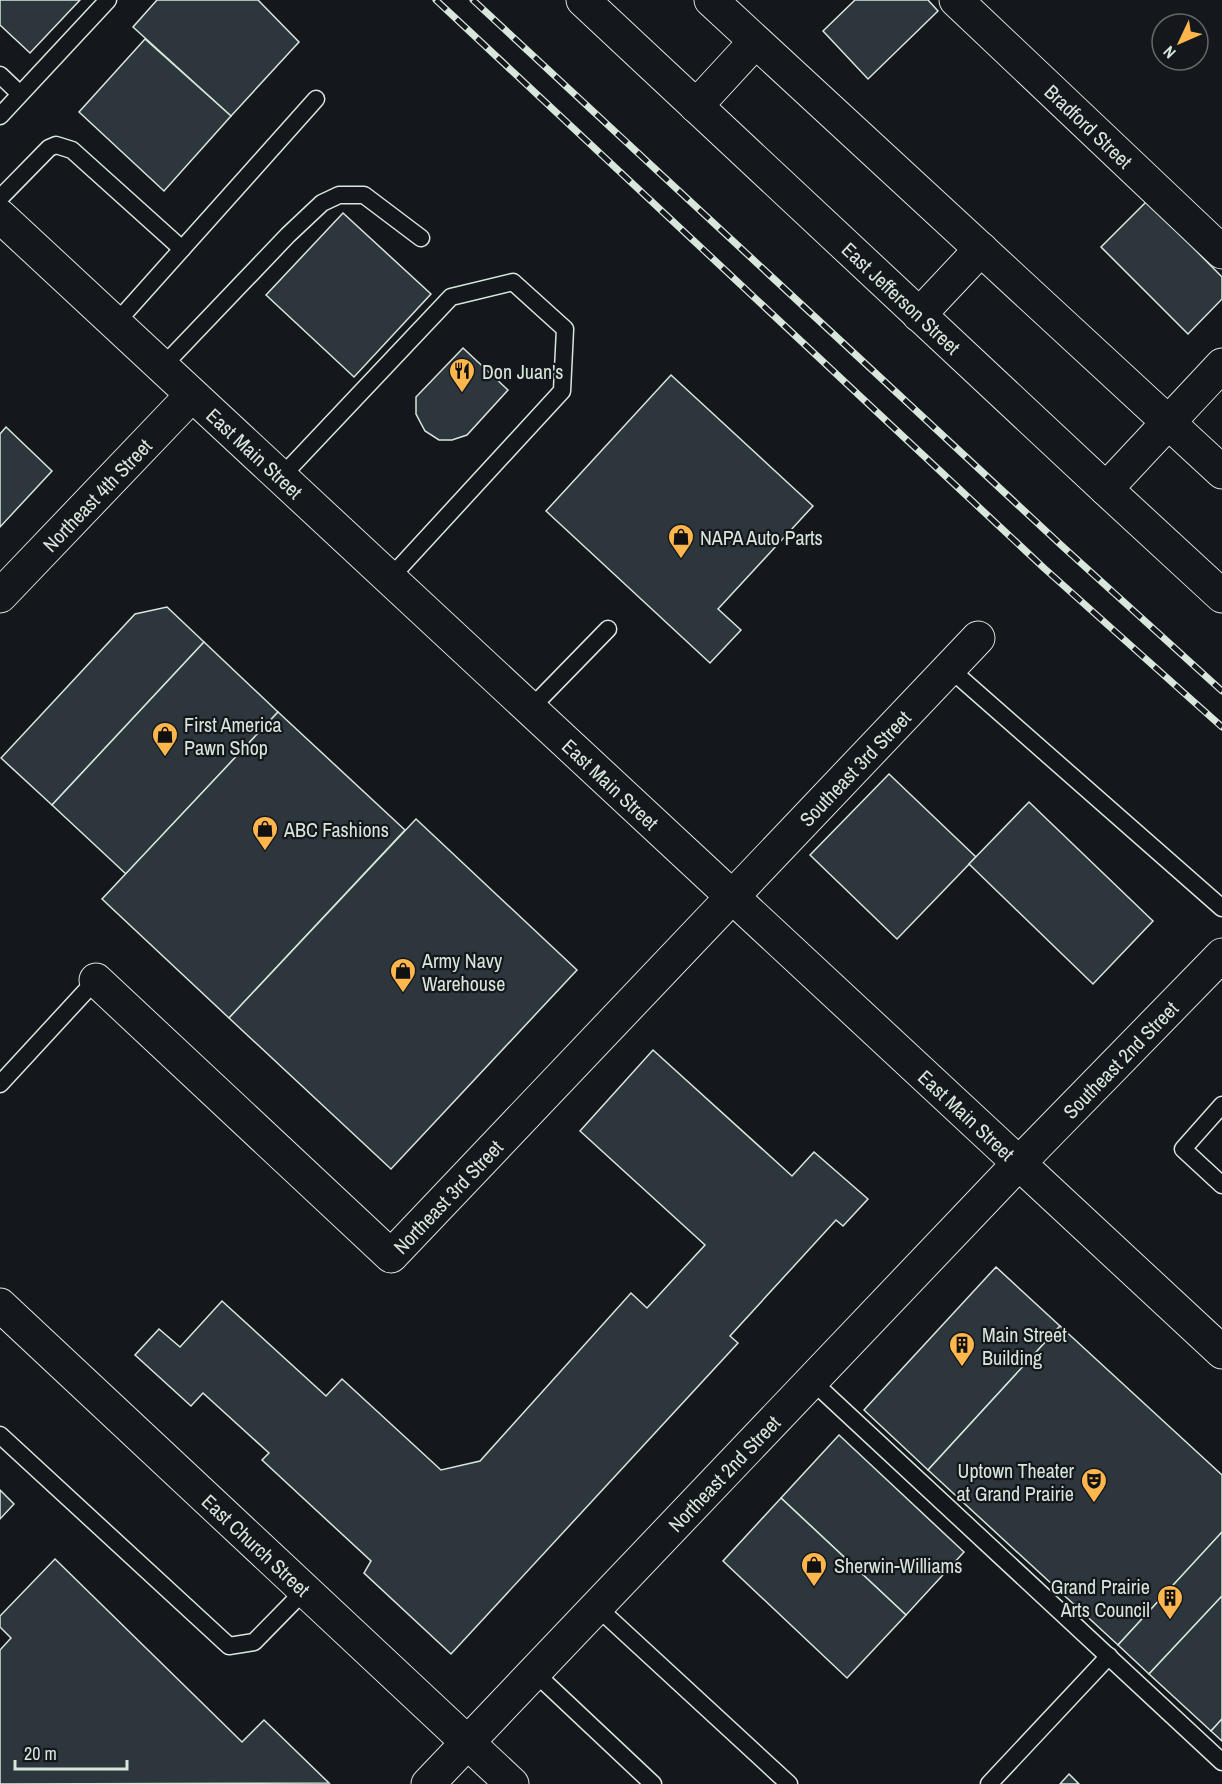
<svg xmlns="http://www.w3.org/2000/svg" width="1222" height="1784" font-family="'Archivo Narrow',sans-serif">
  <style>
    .building { fill: #2c363c; stroke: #d8e6dc; stroke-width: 1.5 }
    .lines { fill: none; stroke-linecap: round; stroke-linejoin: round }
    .lane-casing { stroke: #d8e6dc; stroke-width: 19 }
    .street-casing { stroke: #d8e6dc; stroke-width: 35 }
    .secondary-casing { stroke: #d8e6dc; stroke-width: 35 }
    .primary-casing { stroke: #d8e6dc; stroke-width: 35 }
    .lane { stroke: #14181c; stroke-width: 16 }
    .street { stroke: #14181c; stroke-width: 33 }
    .secondary { stroke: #14181c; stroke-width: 33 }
    .primary { stroke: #14181c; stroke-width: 33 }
    .rail-casing { stroke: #d8e6dc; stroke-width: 7 }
    .rail { stroke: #14181c; stroke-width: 4.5; stroke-dasharray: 14; stroke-linecap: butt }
    .labels { text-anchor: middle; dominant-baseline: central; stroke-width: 4.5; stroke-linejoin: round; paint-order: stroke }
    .street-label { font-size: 20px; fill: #d8e6dc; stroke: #14181c }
    .poi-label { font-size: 20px; fill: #d8e6dc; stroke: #14181c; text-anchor: start }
  </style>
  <rect width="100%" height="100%" fill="#14181c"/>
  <!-- building -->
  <g class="building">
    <path d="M 0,0 L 80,0 L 30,53 L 0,25 Z"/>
    <path d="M 157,0 L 258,0 L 299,42 L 231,116 L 133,27 Z"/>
    <path d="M 855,0 L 928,0 L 938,11 L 868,79 L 823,31 Z"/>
    <path d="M 145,39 L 231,116 L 164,191 L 79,112 Z"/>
    <path d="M 1147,201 L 1222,277 L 1222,299 L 1188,334 L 1101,247 Z"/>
    <path d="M 343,213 L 431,294 L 354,377 L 266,295 Z"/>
    <path d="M 463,348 L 508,390 L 467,435 L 452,440 L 439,440 L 425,431 L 416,414 L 416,397 Z"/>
    <path d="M 671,375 L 813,506 L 718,609 L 741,630 L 710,663 L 546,511 Z"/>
    <path d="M 6,427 L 52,471 L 0,527 L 0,434 Z"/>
    <path d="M 167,607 L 204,642 L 52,805 L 1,758 L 135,614 Z"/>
    <path d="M 204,642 L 278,712 L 126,874 L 52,805 Z"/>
    <path d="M 278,712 L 405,830 L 229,1018 L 102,899 Z"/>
    <path d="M 889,774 L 976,857 L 897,939 L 810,855 Z"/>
    <path d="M 1029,802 L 1153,921 L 1093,984 L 969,864 Z"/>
    <path d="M 416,819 L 577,970 L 391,1169 L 229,1018 Z"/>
    <path d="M 653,1050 L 792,1176 L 814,1152 L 868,1199 L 843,1226 L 836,1220 L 730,1336 L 738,1343 L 451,1654 L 364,1573 L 371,1561 L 262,1460 L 269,1453 L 203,1393 L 191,1406 L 135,1355 L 159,1329 L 180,1347 L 222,1301 L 326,1396 L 342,1379 L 441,1470 L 480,1461 L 631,1293 L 647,1308 L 705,1245 L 580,1131 Z"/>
    <path d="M 996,1267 L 1060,1326 L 928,1470 L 864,1410 Z"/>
    <path d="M 1060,1326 L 1222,1475 L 1222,1532 L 1118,1645 L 928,1470 Z"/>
    <path d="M 839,1435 L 964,1552 L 906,1615 L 781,1498 Z"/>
    <path d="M 0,1490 L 14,1504 L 0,1519 Z"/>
    <path d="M 781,1498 L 906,1615 L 847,1678 L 723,1561 Z"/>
    <path d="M 1222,1532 L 1222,1596 L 1149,1674 L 1118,1645 Z"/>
    <path d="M 55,1559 L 242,1742 L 264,1720 L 329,1783 L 0,1784 L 0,1650 L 11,1638 L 0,1627 L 0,1616 Z"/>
    <path d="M 1222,1596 L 1222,1719 L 1211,1731 L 1149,1674 Z"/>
    <path d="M 1222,1719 L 1222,1741 L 1211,1731 Z"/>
    <path d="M 1069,1774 L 1079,1784 L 1060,1784 Z"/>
  </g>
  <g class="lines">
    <defs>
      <g id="lane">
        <path d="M 0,75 L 20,94"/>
        <path d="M 0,116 L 108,0"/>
        <path d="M 0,198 L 49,148 L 56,145 L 72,150 L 182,249"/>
        <path d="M 115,324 L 316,99"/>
        <path d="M 162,367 L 288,235 L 322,203 L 339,195 L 364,195 L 421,238"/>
        <path d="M 281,477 L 451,297 L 513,282 L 565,329 L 562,391 L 390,578"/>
        <path d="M 949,668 L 1222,908"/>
        <path d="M 530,709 L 608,629"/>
        <path d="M 0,1084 L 96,980"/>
        <path d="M 1222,1105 L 1183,1149 L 1222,1185"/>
        <path d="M 812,1381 L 1222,1762"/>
        <path d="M 0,1435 L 229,1646 L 254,1642 L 305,1590"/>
        <path d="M 597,1607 L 789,1784"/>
        <path d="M 534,1672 L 653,1784"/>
        <path d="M 989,1784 L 1109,1656"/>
      </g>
      <g id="street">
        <path id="s1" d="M 956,0 L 1222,252"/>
        <path d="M 1106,489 L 1222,365"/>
        <path id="s2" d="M 0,596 L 192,395"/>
        <path id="s3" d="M 96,980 L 391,1256 L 978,638"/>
        <path id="s4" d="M 0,1305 L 512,1784"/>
        <path id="s5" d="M 428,1784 L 1019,1163 L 1222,955"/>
      </g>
      <g id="secondary">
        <path id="s6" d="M 583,0 L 1106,489 L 1222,596"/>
        <path d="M 711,0 L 1222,472"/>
        <path d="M 696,106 L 755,42"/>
        <path d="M 919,315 L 981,249"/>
      </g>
      <g id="primary">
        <path id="s7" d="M 0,216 L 1222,1352"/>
      </g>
    </defs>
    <!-- lane casing -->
    <use href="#lane" class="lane-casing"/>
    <!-- street casing -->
    <use href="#street" class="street-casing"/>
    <!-- secondary casing -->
    <use href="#secondary" class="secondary-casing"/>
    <!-- primary casing -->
    <use href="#primary" class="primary-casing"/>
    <!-- lane -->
    <use href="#lane" class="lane"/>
    <!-- street -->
    <use href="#street" class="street"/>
    <!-- secondary -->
    <use href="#secondary" class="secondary"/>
    <!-- primary -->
    <use href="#primary" class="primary"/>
    <defs>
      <g id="rail">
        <path d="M 436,0 L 1045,569 L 1222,727"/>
        <path d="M 473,0 L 1061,545 L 1222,691"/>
      </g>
    </defs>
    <!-- rail casing -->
    <use href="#rail" class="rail-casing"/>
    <!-- rail -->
    <use href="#rail" class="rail"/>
  </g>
  <!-- icons -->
  <defs>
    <symbol id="restaurant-pin" viewBox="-11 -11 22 30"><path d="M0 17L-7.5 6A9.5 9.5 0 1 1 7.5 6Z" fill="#ffb74d" stroke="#14181c"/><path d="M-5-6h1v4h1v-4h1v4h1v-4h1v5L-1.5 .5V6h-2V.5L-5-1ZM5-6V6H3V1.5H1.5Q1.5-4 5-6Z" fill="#111"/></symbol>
    <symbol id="shop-pin" viewBox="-11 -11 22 30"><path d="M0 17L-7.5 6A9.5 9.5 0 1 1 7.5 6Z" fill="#ffb74d" stroke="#14181c"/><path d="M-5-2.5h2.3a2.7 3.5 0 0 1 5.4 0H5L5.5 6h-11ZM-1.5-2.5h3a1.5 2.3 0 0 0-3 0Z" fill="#111"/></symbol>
    <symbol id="building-pin" viewBox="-11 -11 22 30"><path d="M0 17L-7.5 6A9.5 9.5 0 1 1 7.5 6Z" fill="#ffb74d" stroke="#14181c"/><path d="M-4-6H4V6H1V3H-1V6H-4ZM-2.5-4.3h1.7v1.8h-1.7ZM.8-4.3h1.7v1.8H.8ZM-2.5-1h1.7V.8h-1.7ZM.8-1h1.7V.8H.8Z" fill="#111"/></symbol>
    <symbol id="theatre-pin" viewBox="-11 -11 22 30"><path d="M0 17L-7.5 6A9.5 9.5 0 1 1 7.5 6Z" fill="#ffb74d" stroke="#14181c"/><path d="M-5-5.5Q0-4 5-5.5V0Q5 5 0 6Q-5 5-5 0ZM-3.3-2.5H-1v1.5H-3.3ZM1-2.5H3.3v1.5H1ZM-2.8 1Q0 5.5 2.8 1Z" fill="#111"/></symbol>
  </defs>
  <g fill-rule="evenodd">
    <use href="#restaurant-pin" x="447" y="356" width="30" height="40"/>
    <use href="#shop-pin" x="666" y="522" width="30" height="40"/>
    <use href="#shop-pin" x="150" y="720" width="30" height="40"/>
    <use href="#shop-pin" x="250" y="814" width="30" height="40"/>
    <use href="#shop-pin" x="388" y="956" width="30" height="40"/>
    <use href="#building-pin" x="947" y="1330" width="30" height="40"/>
    <use href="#theatre-pin" x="1079" y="1466" width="30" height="40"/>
    <use href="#shop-pin" x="799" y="1550" width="30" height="40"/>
    <use href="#building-pin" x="1155" y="1583" width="30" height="40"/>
  </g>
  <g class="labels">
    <!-- street labels -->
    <g class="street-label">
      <text stroke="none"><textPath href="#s1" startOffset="183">Bradford Street</textPath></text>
      <text stroke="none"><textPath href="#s6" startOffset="436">East Jefferson Street</textPath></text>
      <text stroke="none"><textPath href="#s7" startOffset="348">East Main Street</textPath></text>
      <text stroke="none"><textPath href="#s2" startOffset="140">Northeast 4th Street</textPath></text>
      <text stroke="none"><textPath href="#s3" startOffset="1077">Southeast 3rd Street</textPath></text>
      <text stroke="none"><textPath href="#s7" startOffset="834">East Main Street</textPath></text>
      <text stroke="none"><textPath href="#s5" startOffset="1002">Southeast 2nd Street</textPath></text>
      <text stroke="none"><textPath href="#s7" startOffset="1320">East Main Street</textPath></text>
      <text stroke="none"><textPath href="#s3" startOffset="486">Northeast 3rd Street</textPath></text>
      <text stroke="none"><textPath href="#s5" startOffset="429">Northeast 2nd Street</textPath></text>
      <text stroke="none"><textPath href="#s4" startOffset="351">East Church Street</textPath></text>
    </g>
    <!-- poi labels -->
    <g class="poi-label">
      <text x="482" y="371">Don Juan's</text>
      <text x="700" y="537">NAPA Auto Parts</text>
      <text x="184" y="724">First America<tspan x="184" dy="23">Pawn Shop</tspan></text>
      <text x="284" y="829">ABC Fashions</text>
      <text x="422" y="960">Army Navy<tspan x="422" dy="23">Warehouse</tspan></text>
      <text x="982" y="1334">Main Street<tspan x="982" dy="23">Building</tspan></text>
      <text x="1074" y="1470" text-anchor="end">Uptown Theater<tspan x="1074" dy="23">at Grand Prairie</tspan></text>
      <text x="834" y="1565">Sherwin-Williams</text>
      <text x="1150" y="1586" text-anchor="end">Grand Prairie<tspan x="1150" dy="23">Arts Council</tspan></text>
    </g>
  </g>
  <!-- north arrow -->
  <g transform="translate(1180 42) rotate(226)"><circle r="28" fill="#14181c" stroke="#626a69" stroke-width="1.5"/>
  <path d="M0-4.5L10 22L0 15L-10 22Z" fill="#ffb74d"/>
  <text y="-9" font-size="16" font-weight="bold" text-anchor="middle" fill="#d8e6dc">N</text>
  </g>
  <!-- scale -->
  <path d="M15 1760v9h112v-9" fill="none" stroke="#d8e6dc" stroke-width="3"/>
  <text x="24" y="1760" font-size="18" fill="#d8e6dc" stroke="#14181c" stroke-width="4.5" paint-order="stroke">20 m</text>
</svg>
